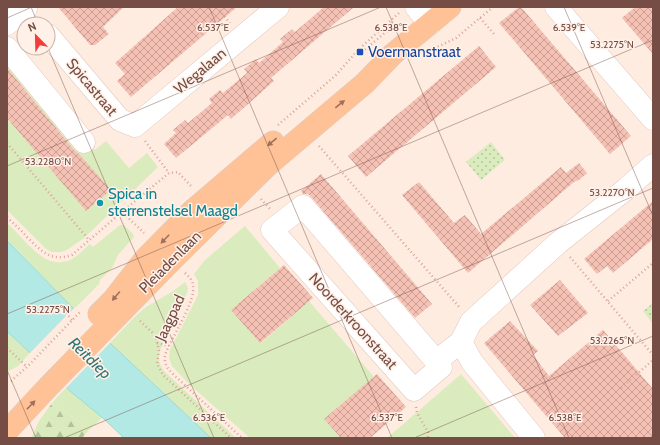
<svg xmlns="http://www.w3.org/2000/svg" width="660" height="445" font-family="Cabin,sans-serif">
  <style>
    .grass { fill: #daecbd }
    .forest { fill: url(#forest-firs) }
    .park { fill: url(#park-dots) }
    .water { fill: #b3e9e5; stroke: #98dbd8 }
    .pier { fill: #feece0 }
    .building { fill: url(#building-cross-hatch) }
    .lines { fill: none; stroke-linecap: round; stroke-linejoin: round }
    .minor-casing { stroke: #e5c8be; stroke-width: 23 }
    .major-casing { stroke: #d9cdcb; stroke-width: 23 }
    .path { stroke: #daa499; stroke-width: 2.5; stroke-dasharray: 1 3; stroke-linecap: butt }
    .minor { stroke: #fff; stroke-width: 22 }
    .major { stroke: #ffc296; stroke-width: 22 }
    .oneway { fill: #9f705d }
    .ticks { fill: none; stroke: #764d45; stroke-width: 1; stroke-opacity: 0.45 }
    .transit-dot { fill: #1a4fb4; stroke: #fff1e8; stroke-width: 1.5 }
    .culture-dot { fill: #0f9aa8; stroke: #fff1e8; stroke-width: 1.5 }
    .labels { text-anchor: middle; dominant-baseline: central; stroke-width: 3; stroke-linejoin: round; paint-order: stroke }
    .transit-label { font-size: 15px; fill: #164399; stroke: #fff1e8; text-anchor: start }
    .street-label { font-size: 15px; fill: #764d45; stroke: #fff1e8 }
    .culture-label { font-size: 15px; fill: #0d838f; stroke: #fff1e8; text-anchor: start }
    .water-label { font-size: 16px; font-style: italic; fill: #357674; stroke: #fff1e8 }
    .ticks-label { font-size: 10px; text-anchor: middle; fill: #764d45; stroke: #fff1e8; stroke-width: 3; stroke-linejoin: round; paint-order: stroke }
  </style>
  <defs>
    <pattern id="forest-firs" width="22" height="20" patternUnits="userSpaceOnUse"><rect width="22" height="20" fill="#daecbd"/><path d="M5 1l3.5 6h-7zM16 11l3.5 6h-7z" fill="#b5c19b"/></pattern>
    <pattern id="park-dots" width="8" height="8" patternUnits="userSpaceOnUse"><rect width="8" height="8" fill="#daecbd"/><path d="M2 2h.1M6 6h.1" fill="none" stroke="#b5c19b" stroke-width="1.8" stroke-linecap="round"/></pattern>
    <pattern id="building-cross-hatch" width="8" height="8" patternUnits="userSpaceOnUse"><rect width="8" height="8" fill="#f6c1b5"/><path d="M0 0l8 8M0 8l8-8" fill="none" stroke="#cc9f95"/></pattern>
  </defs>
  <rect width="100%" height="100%" fill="#feece0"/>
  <!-- grass -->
  <g class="grass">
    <path d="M 7,50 L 95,150 L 106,141 L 129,168 L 147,153 L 158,167 L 84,238 L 67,250 L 61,252 L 52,252 L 46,249 L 7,210 Z"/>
    <path d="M 7,223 C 17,232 35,254 46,259 C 53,263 63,263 70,260 C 77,257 84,249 90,244 L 93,247 L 120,225 L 124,225 L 133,234 L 134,237 L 118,255 L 112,268 L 100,280 L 99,284 L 74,309 L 7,241 Z"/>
    <path d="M 245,226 L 280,268 L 232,310 L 261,343 L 309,301 L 374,377 L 341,438 L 250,438 L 190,385 L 172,366 L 169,358 L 170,350 L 198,295 L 198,281 L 194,274 L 205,260 Z"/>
    <path d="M 185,282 L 188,288 L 187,293 L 160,350 C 158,358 159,364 164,371 L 236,438 L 211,438 L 110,343 C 122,331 132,318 146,307 C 152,303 158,300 165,296 C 172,292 178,287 185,282 Z"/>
    <path d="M 7,331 L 30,353 L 18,366 L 7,372 Z"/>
    <path d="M 461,374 L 515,438 L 387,438 Z"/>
    <path d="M 67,387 L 102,418 L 90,429 L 52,403 L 57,397 Z"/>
  </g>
  <!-- forest -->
  <path class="forest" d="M 52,403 L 90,429 L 82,438 L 31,438 L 39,421 Z"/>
  <!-- park -->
  <g class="park">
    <path d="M 491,142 L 505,160 L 481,180 L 466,162 Z"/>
    <path d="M 653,303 L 653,324 L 643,311 Z"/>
  </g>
  <!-- water -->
  <path class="water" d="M 7,241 L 78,313 L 211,438 L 124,438 L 104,419 L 70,391 L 7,331 Z"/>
  <!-- pier -->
  <path class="pier" d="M 62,305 L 65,305 L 67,307 L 67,312 L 69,314 L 75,307 L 111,342 L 65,389 L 29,354 L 66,316 L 65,314 L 61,314 L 59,312 L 58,309 L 59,307 Z"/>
  <!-- building -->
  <g class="building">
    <path d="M 58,7 L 124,7 L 103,27 L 109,34 L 95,45 L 90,45 Z"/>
    <path d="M 178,7 L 237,7 L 131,97 L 117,81 L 125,74 L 115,63 Z"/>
    <path d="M 324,7 L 354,7 L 271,78 L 274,81 L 231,119 L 228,115 L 176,158 L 164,144 L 176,133 L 173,130 L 185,120 L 188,123 L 212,103 L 209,99 L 220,90 L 223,93 L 247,73 L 244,69 L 249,65 L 256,59 L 259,63 L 283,42 L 280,39 L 292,29 L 295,32 Z"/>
    <path d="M 519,7 L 521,7 L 631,136 L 610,154 L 499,23 Z"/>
    <path d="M 635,7 L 653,7 L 653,54 L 622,18 Z"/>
    <path d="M 479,46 L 496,67 L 366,177 L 348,156 Z"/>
    <path d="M 7,68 L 74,150 L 79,154 L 111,190 L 86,211 L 7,118 Z"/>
    <path d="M 579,163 L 587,173 L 579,180 L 574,182 L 468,273 L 402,195 L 419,182 L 454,223 L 465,215 L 481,234 L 561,167 L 566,173 Z"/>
    <path d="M 321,174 L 432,304 L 415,318 L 312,198 L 308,194 L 303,194 L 301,191 Z"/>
    <path d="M 653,201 L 653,239 L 613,273 L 607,266 L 597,274 L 584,259 Z"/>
    <path d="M 284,265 L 313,298 L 260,343 L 231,310 Z"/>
    <path d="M 560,280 L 588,313 L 558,336 L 530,305 Z"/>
    <path d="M 510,321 L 538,351 L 533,355 L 549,376 L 603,330 L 653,389 L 653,438 L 565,438 L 484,343 Z"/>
    <path d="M 377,374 L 406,407 L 370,438 L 341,438 L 324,419 Z"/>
  </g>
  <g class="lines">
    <defs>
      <g id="minor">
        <path d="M 416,7 L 430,24"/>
        <path d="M 556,7 L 653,119"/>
        <path d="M 7,24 L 26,9"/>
        <path d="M 48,35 L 120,120 L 135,126 L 278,7"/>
        <path d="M 7,48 L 84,142"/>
        <path d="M 461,342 L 472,362 L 534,438"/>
        <path d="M 436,361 L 441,367 L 414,390 L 272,230 L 303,206 L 436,361 L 461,342 L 471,322 L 558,243 L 626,189 L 653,165"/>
      </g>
      <g id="major">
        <path d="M 99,314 L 113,300 L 145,259 L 192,211 L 273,142"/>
        <path d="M 7,431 L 48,387 L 172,260 L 268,165 L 365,83 L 393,54 L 450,7"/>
      </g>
    </defs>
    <!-- minor casing -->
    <use href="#minor" class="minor-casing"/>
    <!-- major casing -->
    <use href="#major" class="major-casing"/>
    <!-- path -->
    <g class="path">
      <path d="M 217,7 L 230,23"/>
      <path d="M 480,18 L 495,35"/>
      <path d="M 359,49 L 362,52 L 393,26 L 390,22"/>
      <path d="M 427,52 L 456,38 L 493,7"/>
      <path d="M 278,125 L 336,75 L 359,49 L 399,13"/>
      <path d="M 145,141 L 169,173"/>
      <path d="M 7,143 L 89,240"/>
      <path d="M 319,146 L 460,308"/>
      <path d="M 261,199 L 270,209"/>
      <path d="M 122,212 L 169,173 L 178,172 L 191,186"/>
      <path d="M 7,217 C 14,224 21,230 27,237 C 41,251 51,262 72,255 L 122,212 L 144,233"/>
      <path d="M 570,257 L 653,355"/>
      <path d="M 185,273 C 189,277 193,280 193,286 C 196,299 176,331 170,344 C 167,350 164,355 165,361 C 166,368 171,372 176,377 L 242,438"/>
      <path d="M 608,301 L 653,263"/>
      <path d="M 66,313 L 72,320"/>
      <path d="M 140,321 L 155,335 L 159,350 L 157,364 L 163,375 L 231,438"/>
      <path d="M 157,343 L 169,346"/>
      <path d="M 7,348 L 27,367"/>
      <path d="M 7,382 L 11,381 L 27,367 L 80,312"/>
      <path d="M 621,388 L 653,360"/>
      <path d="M 416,407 L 417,413 L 428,432 L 428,438"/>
    </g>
    <!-- minor -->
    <use href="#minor" class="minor"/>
    <!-- major -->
    <use href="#major" class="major"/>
  </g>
  <!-- one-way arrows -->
  <defs><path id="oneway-solid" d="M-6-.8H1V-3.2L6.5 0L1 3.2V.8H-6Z"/></defs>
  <g class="oneway">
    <use href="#oneway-solid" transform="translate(340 104) rotate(-39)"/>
    <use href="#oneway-solid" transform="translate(272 142) rotate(140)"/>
    <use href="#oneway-solid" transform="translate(165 239) rotate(134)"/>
    <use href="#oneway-solid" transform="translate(116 296) rotate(130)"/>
    <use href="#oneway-solid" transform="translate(31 405) rotate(-46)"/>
  </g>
  <!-- ticks -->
  <path class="ticks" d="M 31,7 L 38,24M 209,7 L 392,438M 386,7 L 569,438M 564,7 L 653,216M 7,18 L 32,7M 48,48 L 214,438M 7,166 L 381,7M 7,314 L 653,40M 7,370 L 36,438M 64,438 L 653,188M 414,438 L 653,336"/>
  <!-- markers -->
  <rect class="transit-dot" x="356" y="48" width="8" height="8" rx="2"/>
  <circle class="culture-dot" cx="100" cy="203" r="4"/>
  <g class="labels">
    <!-- transit labels -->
    <g class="transit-label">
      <text x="368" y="52">Voermanstraat</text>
    </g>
    <!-- street labels -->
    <g class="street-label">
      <text transform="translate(200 71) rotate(-40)">Wegalaan</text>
      <text transform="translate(92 87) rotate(50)">Spicastraat</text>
      <text transform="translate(170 262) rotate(-45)">Pleiadenlaan</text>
      <text transform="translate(170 318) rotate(-65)">Jaagpad</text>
      <text transform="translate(353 321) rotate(48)">Noorderkroonstraat</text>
    </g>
    <!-- culture labels -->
    <g class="culture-label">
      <text x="108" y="194">Spica in<tspan x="108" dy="17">sterrenstelsel Maagd</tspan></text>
    </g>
    <!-- water labels -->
    <g class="water-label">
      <text transform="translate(90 358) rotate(44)">Reitdiep</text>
    </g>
  </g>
  <g class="ticks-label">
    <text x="213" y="31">6.537°E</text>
    <text x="391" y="31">6.538°E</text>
    <text x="569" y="31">6.539°E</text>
    <text x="612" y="48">53.2275°N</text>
    <text x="48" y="165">53.2280°N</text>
    <text x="612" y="196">53.2270°N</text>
    <text x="48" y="313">53.2275°N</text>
    <text x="612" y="344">53.2265°N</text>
    <text x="209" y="421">6.536°E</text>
    <text x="387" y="421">6.537°E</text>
    <text x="565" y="421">6.538°E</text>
  </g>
  <!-- border -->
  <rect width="660" height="445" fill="none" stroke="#764d45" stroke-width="16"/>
  <!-- north arrow -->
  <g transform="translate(36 36) rotate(337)"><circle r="19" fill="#fff1e8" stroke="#c8afa7"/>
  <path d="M0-3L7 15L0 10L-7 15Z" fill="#f23d3a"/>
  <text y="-6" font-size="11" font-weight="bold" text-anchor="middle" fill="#764d45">N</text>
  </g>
</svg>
